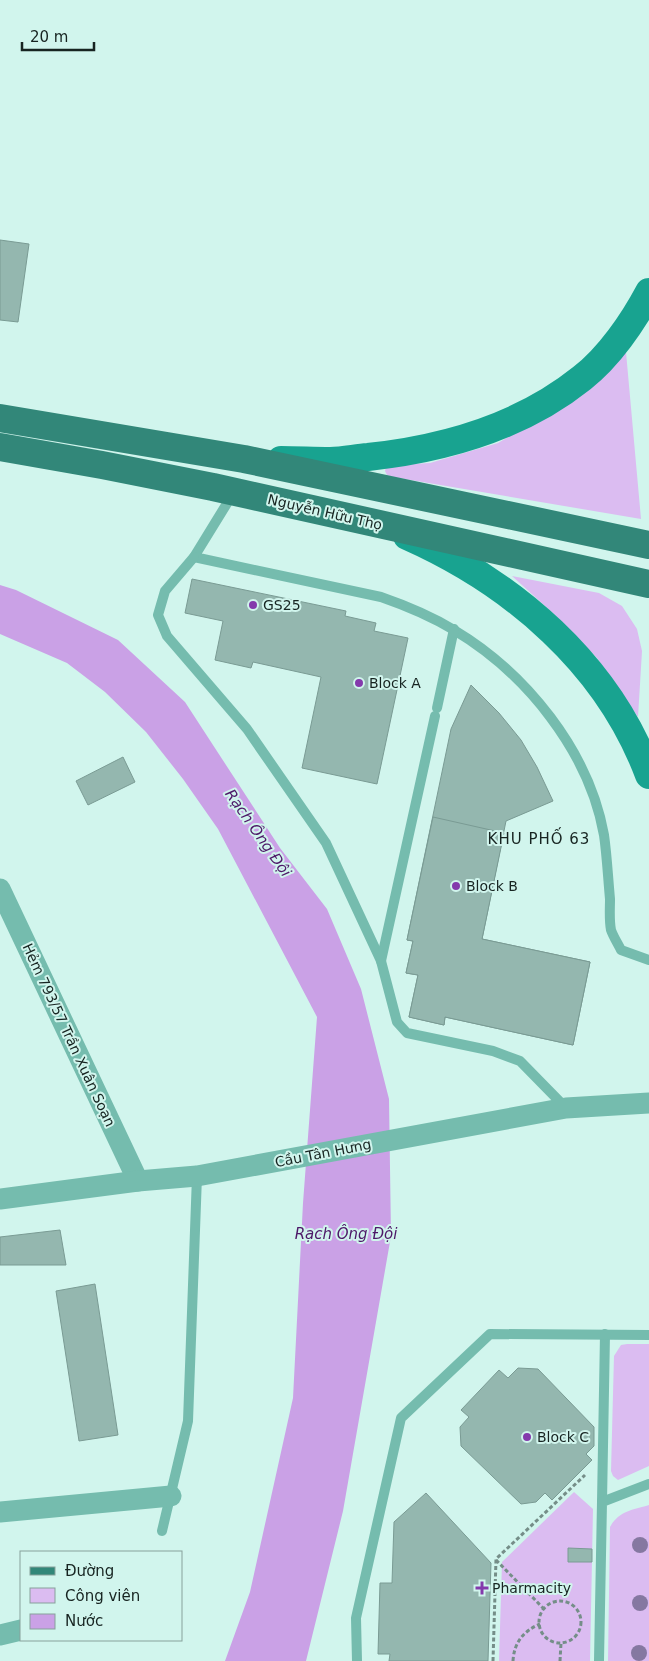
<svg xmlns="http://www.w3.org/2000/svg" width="649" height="1661" font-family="'DejaVu Sans',sans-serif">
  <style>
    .green { fill: #dbbcf1 }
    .water { fill: #caa1e6 }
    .building { fill: #94b7af; stroke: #7a9b94 }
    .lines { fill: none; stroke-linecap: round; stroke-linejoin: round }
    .path { stroke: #758e88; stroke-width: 3; stroke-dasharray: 4 2.5; stroke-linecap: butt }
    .lane { stroke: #75bcae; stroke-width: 10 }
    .street { stroke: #75bcae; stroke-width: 21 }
    .secondary { stroke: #18a390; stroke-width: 28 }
    .primary { stroke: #328779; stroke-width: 28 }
    .tree { fill: #8578a1 }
    .poi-dot { fill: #843aac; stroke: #d1f5ed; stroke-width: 2 }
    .labels { text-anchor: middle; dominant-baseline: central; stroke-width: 4; stroke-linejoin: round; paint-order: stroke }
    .street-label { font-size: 14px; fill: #172421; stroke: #d1f5ed }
    .poi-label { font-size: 14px; fill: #172421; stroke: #d1f5ed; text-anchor: start }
    .water-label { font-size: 15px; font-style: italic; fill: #4d1868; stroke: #d1f5ed }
    .neighbourhood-label { font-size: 15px; letter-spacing: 1px; fill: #172421; stroke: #d1f5ed }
  </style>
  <rect width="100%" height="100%" fill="#d1f5ed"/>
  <!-- green -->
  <g class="green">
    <path d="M 626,352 L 641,519 L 393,477 L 387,475 L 385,471 L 386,467 L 393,465 L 430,463 L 498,443 L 574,398 Z"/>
    <path d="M 512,576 L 599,593 L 622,606 L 637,629 L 642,651 L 638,717 L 597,658 L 555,615 Z"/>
    <path d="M 627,1344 L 649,1344 L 649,1466 L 618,1480 L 613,1476 L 611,1471 L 614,1356 L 621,1345 Z"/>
    <path d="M 574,1492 L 593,1509 L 590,1661 L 499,1661 L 502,1562 Z"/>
    <path d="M 649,1505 L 649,1661 L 608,1661 L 610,1527 C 619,1511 632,1510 649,1505 Z"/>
  </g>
  <!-- water -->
  <path class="water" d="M 0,585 L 16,590 L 118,640 L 185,702 L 280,848 L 327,909 L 361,989 L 389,1099 L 391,1236 L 343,1511 L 306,1661 L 225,1661 L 250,1592 L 293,1398 L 303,1203 L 317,1017 L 218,829 L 183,779 L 146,732 L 105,692 L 67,663 L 0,634 Z"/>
  <!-- building -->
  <g class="building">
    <path d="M 0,240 L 29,244 L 18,322 L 0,320 Z"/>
    <path d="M 192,579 L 346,611 L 345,616 L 376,623 L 374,631 L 408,638 L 377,784 L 302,768 L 321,677 L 253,662 L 251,668 L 215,660 L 223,621 L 185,613 Z"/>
    <path d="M 471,685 L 499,713 L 521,740 L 537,767 L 553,801 L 506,821 L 482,939 L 590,962 L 573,1045 L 445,1017 L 444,1025 L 409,1017 L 418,975 L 406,973 L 413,941 L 407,940 L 451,729 Z"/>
    <path d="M 123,757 L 135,782 L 88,805 L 76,781 Z"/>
    <path d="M 433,817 L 504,833 L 482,939 L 590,962 L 573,1045 L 445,1017 L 444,1025 L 409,1017 L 418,975 L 406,973 L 413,941 L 407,940 Z"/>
    <path d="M 60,1230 L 66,1265 L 0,1265 L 0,1237 Z"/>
    <path d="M 95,1284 L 118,1435 L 79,1441 L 56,1291 Z"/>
    <path d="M 518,1368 L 538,1369 L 594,1427 L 594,1446 L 586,1454 L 592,1460 L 552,1500 L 545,1493 L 536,1502 L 521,1504 L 461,1446 L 460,1427 L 469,1417 L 461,1410 L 499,1370 L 508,1378 Z"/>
    <path d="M 426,1493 L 491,1563 L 488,1661 L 389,1661 L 390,1654 L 378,1654 L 380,1583 L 392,1583 L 394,1522 Z"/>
    <path d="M 568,1548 L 592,1549 L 592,1562 L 568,1562 Z"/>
  </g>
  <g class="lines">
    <!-- path -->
    <g class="path">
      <path d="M 496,1560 L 544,1609"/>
      <circle cx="560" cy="1622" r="21"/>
      <path d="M 493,1661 L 496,1559 L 585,1475"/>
      <path d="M 513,1661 C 514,1643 523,1631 540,1624"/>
      <path d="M 560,1661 L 561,1643"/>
    </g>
    <!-- lane -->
    <g class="lane">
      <path d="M 234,492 L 194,557 L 381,597 C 407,606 431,616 454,630 C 526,673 589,751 604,835 C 607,856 608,878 610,899 C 610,909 609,920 611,930 C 613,936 618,944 621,950 L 649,960"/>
      <path d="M 194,557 L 165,591 L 158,615 L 167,636 L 247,729 L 326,843 L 381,961 L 397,1022 L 407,1033 L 493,1051 L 520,1061 L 566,1108"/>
      <path d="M 437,708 L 454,629"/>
      <path d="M 381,961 L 435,716"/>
      <path d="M 602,1502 L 605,1334"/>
      <path d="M 162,1531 L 188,1421 L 197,1176"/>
      <path d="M 357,1661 L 356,1618 L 401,1418 L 490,1334 L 649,1335"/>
      <path d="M 599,1661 L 602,1502 L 649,1484"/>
    </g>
    <!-- street -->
    <g class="street">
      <path d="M 0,889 L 138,1181"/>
      <path d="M 0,1199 L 138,1181 L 197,1176 L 566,1108 L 649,1103"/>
      <path d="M 0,1512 L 171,1496"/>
      <path d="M 0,1635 L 21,1630"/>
    </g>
    <!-- secondary -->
    <g class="secondary">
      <path d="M 281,460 C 297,460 314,461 330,461 C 343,461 355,458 368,457 C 443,449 521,427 582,378 C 609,357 633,322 649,292"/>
      <path d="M 407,536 C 513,583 608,664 649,775"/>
    </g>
    <!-- primary -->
    <g class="primary">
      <path d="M 0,418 L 244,459 L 649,545"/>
      <path d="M 0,447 L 102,465 L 213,487 L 649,584"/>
    </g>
  </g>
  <!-- trees -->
  <g class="tree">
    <circle cx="640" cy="1545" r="8"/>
    <circle cx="640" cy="1603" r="8"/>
    <circle cx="639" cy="1653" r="8"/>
  </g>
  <!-- markers -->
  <g class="poi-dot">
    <circle cx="253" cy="605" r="5"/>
    <circle cx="359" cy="683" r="5"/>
    <circle cx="456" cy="886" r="5"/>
    <circle cx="527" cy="1437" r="5"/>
    <path d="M479.5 1580.5h5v5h5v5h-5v5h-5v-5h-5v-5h5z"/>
  </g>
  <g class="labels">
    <!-- street labels -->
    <g class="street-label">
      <text transform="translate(325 512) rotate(13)">Nguyễn Hữu Thọ</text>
      <text transform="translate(69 1035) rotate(65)">Hẻm 793/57 Trần Xuân Soạn</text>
      <text transform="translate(323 1153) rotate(-11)">Cầu Tân Hưng</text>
    </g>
    <!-- poi labels -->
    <g class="poi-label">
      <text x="263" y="605">GS25</text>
      <text x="369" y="683">Block A</text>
      <text x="466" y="886">Block B</text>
      <text x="537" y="1437">Block C</text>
      <text x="492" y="1588">Pharmacity</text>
    </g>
    <!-- water labels -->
    <g class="water-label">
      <text transform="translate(258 833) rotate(55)">Rạch Ông Đội</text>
      <text x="346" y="1234">Rạch Ông Đội</text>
    </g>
    <!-- neighbourhood labels -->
    <g class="neighbourhood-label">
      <text x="539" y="839">KHU PHỐ 63</text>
    </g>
  </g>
  <!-- legend -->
  <rect x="20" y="1551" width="162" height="90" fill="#d1f5ed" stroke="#87a19b"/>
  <rect x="30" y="1567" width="25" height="8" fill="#328779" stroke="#87a19b"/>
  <text x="65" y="1576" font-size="15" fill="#172421">Đường</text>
  <rect x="30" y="1588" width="25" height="15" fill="#dbbcf1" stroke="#87a19b"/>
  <text x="65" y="1601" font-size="15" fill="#172421">Công viên</text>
  <rect x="30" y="1614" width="25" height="15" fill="#caa1e6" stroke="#87a19b"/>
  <text x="65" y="1626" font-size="15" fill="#172421">Nước</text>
  <!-- scale -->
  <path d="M22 42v8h72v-8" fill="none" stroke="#172421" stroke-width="2.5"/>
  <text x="30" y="42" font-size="15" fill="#172421" stroke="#d1f5ed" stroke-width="4" paint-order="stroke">20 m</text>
</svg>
